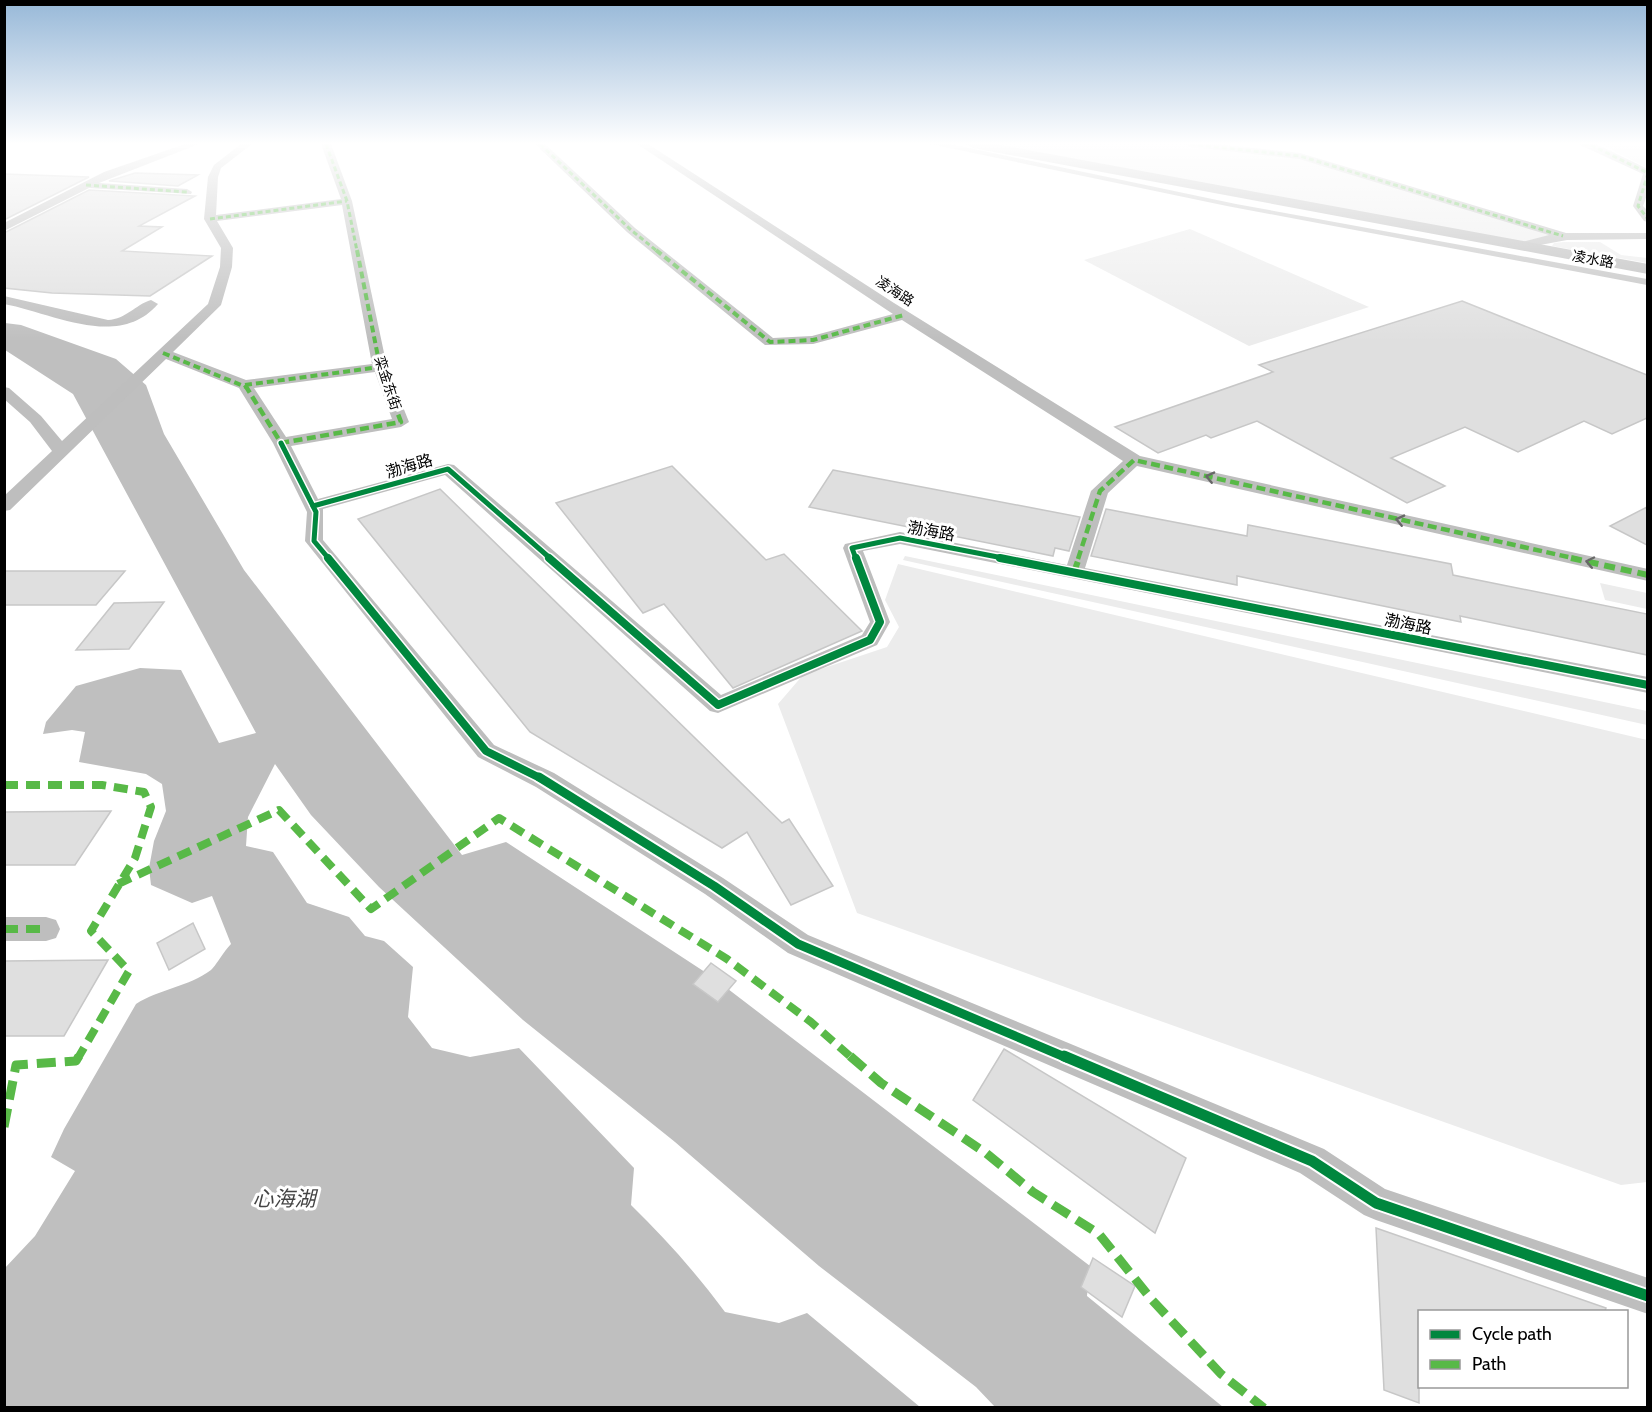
<svg xmlns="http://www.w3.org/2000/svg" width="1652" height="1412" font-family="Cabin,'Noto Sans SC',sans-serif">
  <style>
    .green { fill: #ececec }
    .water { fill: #bfbfbf }
    .building { fill: #dfdfdf; stroke: #c7c7c7; stroke-width: 1.5 }
    .lines { fill: none; stroke-linecap: round; stroke-linejoin: round }
    .street { fill: #bebebe; fill-rule: evenodd }
    .secondary { fill: #b8b8b8; fill-rule: evenodd }
    .quiet-far5 { stroke: #58b947; stroke-width: 3; stroke-dasharray: 5 3; stroke-linecap: butt }
    .quiet-far4 { stroke: #58b947; stroke-width: 4; stroke-dasharray: 7 4; stroke-linecap: butt }
    .quiet-far3 { stroke: #58b947; stroke-width: 4.5; stroke-dasharray: 9 4.5; stroke-linecap: butt }
    .quiet-far2 { stroke: #58b947; stroke-width: 6; stroke-dasharray: 11 6; stroke-linecap: butt }
    .quiet-far1 { stroke: #58b947; stroke-width: 8; stroke-dasharray: 14 8; stroke-linecap: butt }
    .quiet { stroke: #58b947; stroke-width: 9; stroke-dasharray: 19 9; stroke-linecap: butt }
    .cycleway-far3-casing { stroke: #fff; stroke-width: 8 }
    .cycleway-far2-casing { stroke: #fff; stroke-width: 11 }
    .cycleway-far1-casing { stroke: #fff; stroke-width: 13 }
    .cycleway-casing { stroke: #fff; stroke-width: 15 }
    .cycleway-far3 { stroke: #00873e; stroke-width: 5 }
    .cycleway-far2 { stroke: #00873e; stroke-width: 8 }
    .cycleway-far1 { stroke: #00873e; stroke-width: 9 }
    .cycleway { stroke: #00873e; stroke-width: 11 }
    .oneway { stroke: #686868 }
    .labels { text-anchor: middle; dominant-baseline: central; stroke-width: 6; stroke-linejoin: round; paint-order: stroke }
    .far-street-label { font-size: 14px; fill: #000; stroke: #fff }
    .street-label { font-size: 16px; fill: #000; stroke: #fff }
    .near-water-label { font-size: 21px; font-style: italic; fill: #444; stroke: #fff }
  </style>
  <rect width="100%" height="100%" fill="#fff"/>
  <!-- green -->
  <g class="green">
    <path d="M 993,144 L 1190,144 L 1300,156 L 1563,236 L 1519,246 Z"/>
    <path d="M 1601,144 L 1647,146 L 1647,168 Z"/>
    <path d="M 1190,229 L 1369,307 L 1249,346 L 1084,260 Z"/>
    <path d="M 1564,242 L 1600,242 L 1621,255 L 1647,258 L 1647,263 L 1552,246 L 1554,243 Z"/>
    <path d="M 905,556 L 1647,711 L 1647,725 L 903,560 Z"/>
    <path d="M 898,564 L 1647,740 L 1647,1182 L 1621,1185 L 857,913 L 778,704 L 803,675 L 887,647 L 899,627 L 885,600 Z"/>
    <path d="M 1600,583 L 1647,593 L 1647,609 L 1605,600 Z"/>
  </g>
  <!-- water -->
  <g class="water">
    <path d="M 930,144 L 950,144 L 1236,204 L 1647,279 L 1647,285 L 1227,206 Z"/>
    <path d="M 5,323 L 21,325 L 116,359 L 146,385 L 164,434 L 244,570 L 462,855 L 506,842 L 711,976 L 1090,1266 L 1087,1296 L 1223,1407 L 995,1407 L 976,1387 L 819,1266 L 675,1142 L 523,1020 L 379,887 L 311,815 L 275,764 L 248,817 L 246,846 L 273,852 L 307,903 L 349,917 L 365,936 L 384,941 L 413,967 L 408,1017 L 432,1048 L 470,1057 L 519,1048 L 634,1168 L 631,1205 C 665,1238 696,1273 725,1312 L 779,1323 L 807,1313 L 920,1407 L 5,1407 L 4,1269 L 35,1236 L 75,1171 L 51,1157 L 64,1129 L 136,1004 C 159,989 188,987 211,970 C 215,967 224,951 231,944 L 212,896 L 192,903 L 151,885 L 149,868 L 154,841 L 166,811 L 162,784 L 146,774 L 79,762 L 85,732 L 72,730 L 43,734 L 46,722 L 76,686 L 140,668 L 181,670 L 219,743 L 256,733 L 73,394 L 5,350 Z"/>
  </g>
  <!-- building -->
  <g class="building">
    <path d="M 135,173 L 198,175 L 178,186 L 109,181 Z"/>
    <path d="M 4,174 L 89,177 L 4,220 Z"/>
    <path d="M 89,190 L 195,196 L 139,226 L 162,227 L 122,251 L 212,256 L 150,296 L 52,293 L 4,288 L 4,233 Z"/>
    <path d="M 1462,301 L 1647,375 L 1647,418 L 1612,434 L 1584,421 L 1518,452 L 1465,427 L 1391,458 L 1445,486 L 1407,503 L 1257,421 L 1211,438 L 1206,435 L 1158,453 L 1115,427 L 1273,372 L 1259,365 Z"/>
    <path d="M 672,466 L 766,560 L 784,554 L 862,631 L 733,688 L 664,604 L 643,613 L 556,503 Z"/>
    <path d="M 833,470 L 1080,517 L 1069,551 L 1055,548 L 1053,556 L 809,507 Z"/>
    <path d="M 440,489 L 782,823 L 789,819 L 833,886 L 791,905 L 747,832 L 722,848 L 530,732 L 358,519 Z"/>
    <path d="M 1647,507 L 1647,545 L 1610,526 Z"/>
    <path d="M 1106,509 L 1247,536 L 1248,525 L 1451,564 L 1453,575 L 1647,614 L 1647,655 L 1460,616 L 1461,622 L 1237,576 L 1237,585 L 1091,556 Z"/>
    <path d="M 4,571 L 125,571 L 96,605 L 4,605 Z"/>
    <path d="M 164,602 L 129,649 L 76,650 L 114,603 Z"/>
    <path d="M 111,811 L 75,865 L 4,865 L 4,812 Z"/>
    <path d="M 193,923 L 205,949 L 169,970 L 157,943 Z"/>
    <path d="M 108,960 L 64,1036 L 4,1036 L 4,961 Z"/>
    <path d="M 711,963 L 736,981 L 718,1002 L 693,984 Z"/>
    <path d="M 1004,1049 L 1186,1158 L 1155,1233 L 973,1100 Z"/>
    <path d="M 1376,1228 L 1606,1308 L 1605,1311 L 1419,1311 L 1419,1403 L 1384,1390 Z"/>
    <path d="M 1093,1258 L 1135,1286 L 1122,1317 L 1081,1287 Z"/>
  </g>
  <g class="lines">
    <!-- street -->
    <g class="street">
      <path d="M 185,144 L 199,144 L 99,183 L 187,189 L 192,192 L 191,194 L 89,188 L 4,231 L 4,223 L 104,172 Z"/>
      <path d="M 241,144 L 252,144 L 221,168 L 218,177 L 216,215 L 341,199 L 321,144 L 331,144 L 352,201 L 387,367 L 409,422 L 401,427 L 291,446 L 318,499 L 448,464 L 454,465 L 721,695 L 862,635 L 870,622 L 843,548 L 845,544 L 900,532 L 1067,565 L 1091,491 L 1123,461 L 902,320 L 813,344 L 765,345 L 627,232 L 535,144 L 545,144 L 635,228 L 773,338 L 812,336 L 893,314 L 637,144 L 648,144 L 894,303 L 1140,456 L 1648,569 L 1648,581 L 1137,466 L 1108,493 L 1085,568 L 1648,677 L 1648,693 L 900,544 L 863,551 L 890,622 L 877,645 L 718,713 L 710,711 L 445,475 L 323,509 L 323,540 L 494,745 L 554,773 L 723,878 L 808,935 L 1324,1149 L 1385,1189 L 1648,1278 L 1648,1314 L 1376,1220 L 1364,1215 L 1300,1173 L 788,953 L 705,894 L 536,787 L 478,757 L 305,541 L 307,512 L 273,443 L 239,388 L 166,359 L 10,510 L 4,511 L 4,496 L 52,451 L 30,422 L 4,399 L 4,387 L 9,388 L 41,416 L 62,441 L 208,304 L 220,267 L 221,248 L 204,219 L 208,177 L 214,165 ZM 342,205 L 372,364 L 246,380 L 173,352 L 221,305 L 232,267 L 233,248 L 217,221 ZM 375,372 L 392,419 L 286,437 L 254,388 Z"/>
      <path d="M 1185,144 L 1216,144 L 1300,153 L 1566,233 L 1648,233 L 1648,239 L 1567,240 L 1519,249 L 1513,246 L 1515,244 L 1549,235 L 1299,159 L 1190,147 Z"/>
      <path d="M 1578,144 L 1596,144 L 1648,169 L 1648,192 L 1643,206 L 1648,211 L 1648,222 L 1644,221 L 1633,206 L 1643,174 Z"/>
      <path d="M 4,296 L 108,320 C 126,319 135,305 151,300 L 158,304 C 118,350 53,313 4,304 Z"/>
      <path d="M 4,917 L 46,917 L 56,920 L 60,929 L 56,938 L 46,941 L 4,941 Z"/>
    </g>
    <!-- secondary -->
    <path class="secondary" d="M 966,144 L 995,144 L 1648,264 L 1648,274 L 973,148 Z"/>
    <!-- quiet-far5 -->
    <g class="quiet-far5">
      <path d="M 326,144 L 347,201 L 357,251"/>
      <path d="M 540,144 L 631,230 L 657,251"/>
      <path d="M 1190,144 L 1300,156 L 1563,236"/>
      <path d="M 1583,144 L 1591,145 L 1648,173"/>
      <path d="M 1648,173 L 1638,206 L 1648,219"/>
      <path d="M 86,185 L 187,192"/>
      <path d="M 210,219 L 347,201"/>
    </g>
    <!-- quiet-far4 -->
    <g class="quiet-far4">
      <path d="M 357,250 L 380,367 L 388,387"/>
      <path d="M 656,250 L 770,342 L 813,340 L 904,315"/>
      <path d="M 163,353 L 246,387"/>
      <path d="M 245,385 L 380,367"/>
    </g>
    <!-- quiet-far3 -->
    <g class="quiet-far3">
      <path d="M 245,385 L 281,443 L 401,422 L 387,385"/>
      <path d="M 1078,559 L 1100,491 L 1134,460 L 1577,559"/>
    </g>
    <!-- quiet-far2 -->
    <g class="quiet-far2">
      <path d="M 1571,558 L 1648,575"/>
      <path d="M 1074,572 L 1079,558"/>
    </g>
    <!-- quiet-far1 -->
    <g class="quiet-far1">
      <path d="M 4,785 L 102,785 L 144,792 L 151,807 L 135,858 L 91,931 L 129,971 L 78,1058"/>
      <path d="M 118,884 L 279,810 L 371,909 L 499,818 L 727,959 L 811,1022 L 852,1058"/>
      <path d="M 4,929 L 46,929"/>
    </g>
    <!-- quiet -->
    <g class="quiet">
      <path d="M 850,1056 L 881,1083 L 986,1153 L 1033,1192 L 1099,1234 L 1152,1300 L 1221,1374 L 1264,1408"/>
      <path d="M 4,1127 L 16,1065 L 76,1061 L 79,1056"/>
    </g>
    <defs>
      <g id="cycleway-far3">
        <path d="M 281,443 L 316,512 L 314,541 L 329,559"/>
        <path d="M 313,506 L 448,469 L 551,559"/>
        <path d="M 856,559 L 852,548 L 900,538 L 1008,559"/>
      </g>
      <g id="cycleway-far2">
        <path d="M 328,558 L 486,751 L 542,779"/>
        <path d="M 549,558 L 718,705 L 870,640 L 880,622 L 856,558"/>
        <path d="M 1000,558 L 1648,685"/>
      </g>
      <path id="cycleway-far1" d="M 539,777 L 714,886 L 798,944 L 1067,1058"/>
      <path id="cycleway" d="M 1064,1056 L 1312,1161 L 1376,1203 L 1648,1296"/>
    </defs>
    <!-- cycleway-far3 casing -->
    <use href="#cycleway-far3" class="cycleway-far3-casing"/>
    <!-- cycleway-far2 casing -->
    <use href="#cycleway-far2" class="cycleway-far2-casing"/>
    <!-- cycleway-far1 casing -->
    <use href="#cycleway-far1" class="cycleway-far1-casing"/>
    <!-- cycleway casing -->
    <use href="#cycleway" class="cycleway-casing"/>
    <!-- cycleway-far3 -->
    <use href="#cycleway-far3" class="cycleway-far3"/>
    <!-- cycleway-far2 -->
    <use href="#cycleway-far2" class="cycleway-far2"/>
    <!-- cycleway-far1 -->
    <use href="#cycleway-far1" class="cycleway-far1"/>
    <!-- cycleway -->
    <use href="#cycleway" class="cycleway"/>
  </g>
  <!-- one-way arrows -->
  <defs><path id="oneway-chevron" d="M-2-3.5L2.5 0L-2 3.5" fill="none" stroke-width="1.6" stroke-linecap="round" stroke-linejoin="round" transform="scale(1.5)"/></defs>
  <g class="oneway">
    <use href="#oneway-chevron" transform="translate(1210 477) rotate(-167)"/>
    <use href="#oneway-chevron" transform="translate(1400 520) rotate(-167)"/>
    <use href="#oneway-chevron" transform="translate(1590 562) rotate(-168)"/>
  </g>
  <!-- sky -->
  <linearGradient id="sky" x2="0" y2="1"><stop stop-color="#97b8d8"/><stop offset="0.42" stop-color="#fff"/><stop offset="1" stop-color="#fff" stop-opacity="0"/></linearGradient>
  <rect width="1652" height="342" fill="url(#sky)"/>
  <g class="labels">
    <!-- far-street labels -->
    <g class="far-street-label">
      <text transform="translate(1593 259) rotate(10)">凌水路</text>
      <text transform="translate(895 291) rotate(33)">凌海路</text>
      <text transform="translate(388 383) rotate(72)">栾金东街</text>
    </g>
    <!-- street labels -->
    <g class="street-label">
      <text transform="translate(409 466) rotate(-16)">渤海路</text>
      <text transform="translate(931 531) rotate(10)">渤海路</text>
      <text transform="translate(1408 624) rotate(11)">渤海路</text>
    </g>
    <!-- near-water labels -->
    <g class="near-water-label">
      <text x="284" y="1198">心海湖</text>
    </g>
  </g>
  <!-- border -->
  <rect width="1652" height="1412" fill="none" stroke="#000000" stroke-width="12"/>
  <!-- legend -->
  <rect x="1418" y="1310" width="210" height="78" fill="#ffffff" stroke="#999999" stroke-width="1.5"/>
  <rect x="1430" y="1330" width="30" height="9" fill="#00873e" stroke="#999999" stroke-width="1.5"/>
  <text x="1472" y="1340" font-size="18" fill="#000000">Cycle path</text>
  <rect x="1430" y="1360" width="30" height="9" fill="#58b947" stroke="#999999" stroke-width="1.5"/>
  <text x="1472" y="1370" font-size="18" fill="#000000">Path</text>
</svg>
